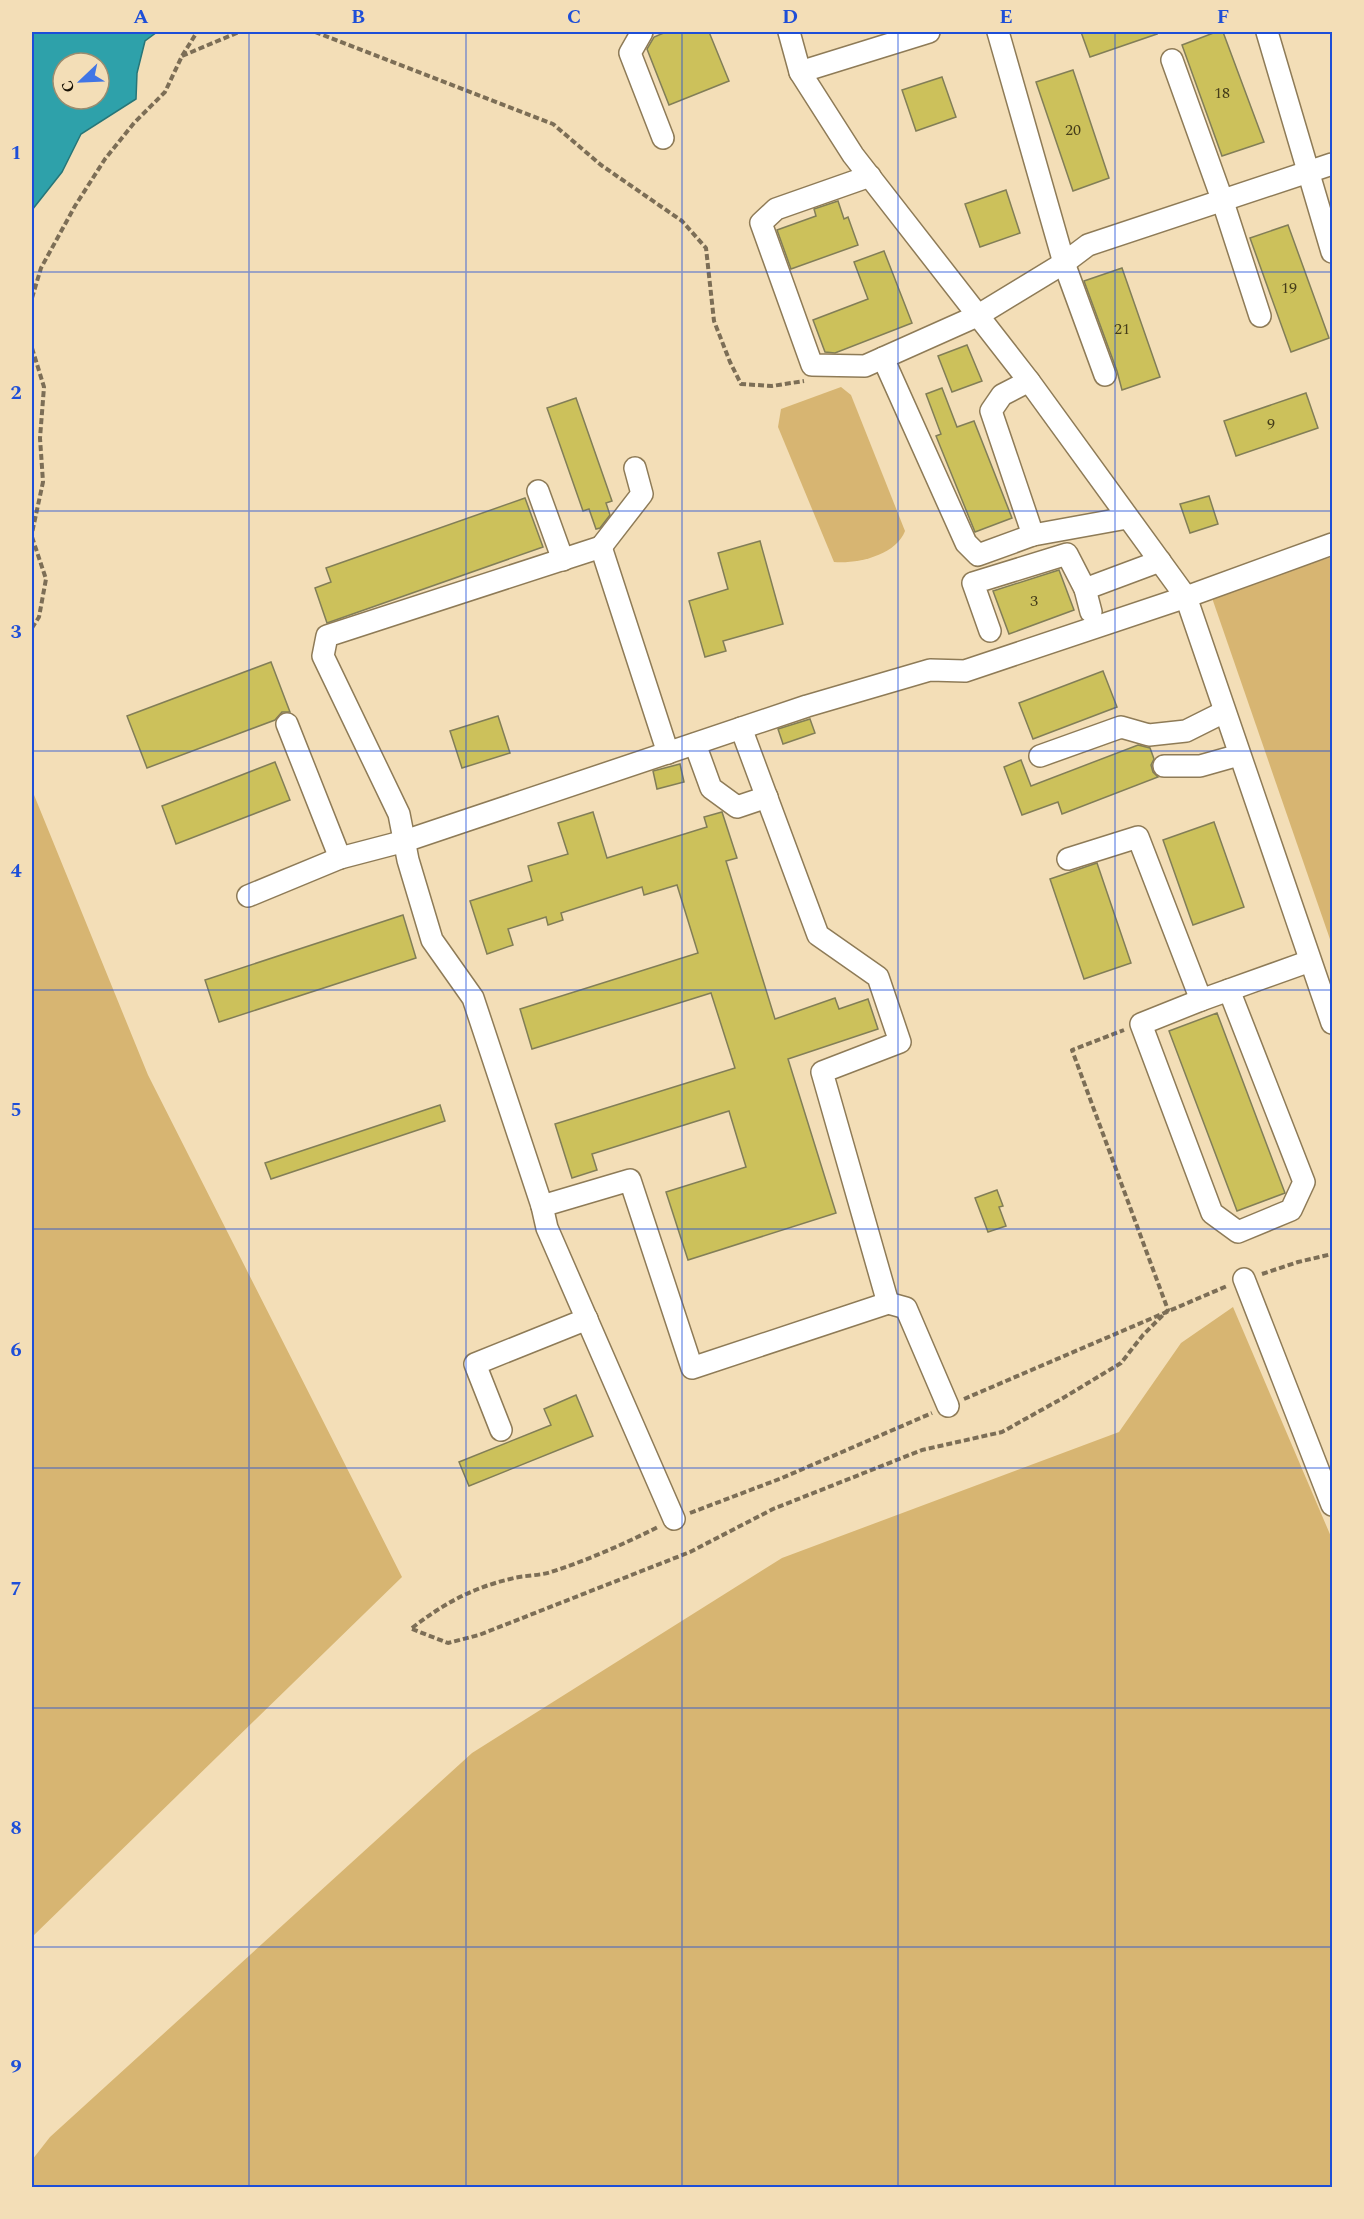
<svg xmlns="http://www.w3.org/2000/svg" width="1364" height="2219" font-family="Spectral,serif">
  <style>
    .green { fill: #d7b572 }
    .water { fill: #2ea1aa; stroke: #277678; stroke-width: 1.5; fill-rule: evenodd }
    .building { fill: #ccc15b; stroke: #827e57; stroke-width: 1.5 }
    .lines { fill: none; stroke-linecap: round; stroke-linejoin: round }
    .minor-casing { stroke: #8e7b57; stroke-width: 24 }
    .path { stroke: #7c6e56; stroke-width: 4; stroke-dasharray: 6 3; stroke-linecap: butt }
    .minor { stroke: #fff; stroke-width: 21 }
    .grid { fill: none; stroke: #1d4ed8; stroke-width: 1.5; stroke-opacity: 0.55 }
    .labels { text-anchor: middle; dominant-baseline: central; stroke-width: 4.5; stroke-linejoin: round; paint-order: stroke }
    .number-label { font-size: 16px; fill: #453d1a }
    .neatline { fill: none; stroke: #1d4ed8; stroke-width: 2 }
    .grid-label { font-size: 20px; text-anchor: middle; font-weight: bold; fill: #1d4ed8 }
  </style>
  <rect width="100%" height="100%" fill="#f3deb7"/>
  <!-- green -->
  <g class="green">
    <path d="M 841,387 L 851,395 L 905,531 C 896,555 858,564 834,562 L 778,427 L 781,409 Z"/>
    <path d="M 1332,557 L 1332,945 L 1211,595 Z"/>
    <path d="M 32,790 L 148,1075 L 402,1577 L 32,1937 Z"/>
    <path d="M 1233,1307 L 1332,1539 L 1332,2187 L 32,2187 L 32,2160 L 50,2137 L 472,1753 L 782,1558 L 1119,1432 L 1181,1343 Z"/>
  </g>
  <!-- water -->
  <path class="water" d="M 32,32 L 157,32 L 145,41 L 137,73 L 136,99 L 81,134 L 62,172 L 32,210 ZM 63,63 L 99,63 L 99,99 L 63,99 Z"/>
  <!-- building -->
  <g class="building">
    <path d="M 666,32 L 709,32 L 729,81 L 669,105 L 647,49 L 654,37 Z"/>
    <path d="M 1081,32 L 1156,32 L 1157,34 L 1090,57 Z"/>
    <path d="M 1216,32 L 1223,32 L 1264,142 L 1222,156 L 1182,45 Z"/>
    <path d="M 1073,70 L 1109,178 L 1073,191 L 1036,82 Z"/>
    <path d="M 942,77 L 956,117 L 916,131 L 902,90 Z"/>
    <path d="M 1006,190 L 1020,233 L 980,247 L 965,204 Z"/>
    <path d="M 838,201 L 844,219 L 848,217 L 858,245 L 791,269 L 777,230 L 816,216 L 814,209 Z"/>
    <path d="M 1288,225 L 1329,338 L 1291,352 L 1250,238 Z"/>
    <path d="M 884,251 L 912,323 L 835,353 L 825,352 L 813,320 L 868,299 L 854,262 Z"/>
    <path d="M 1122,268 L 1160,377 L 1122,390 L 1117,371 L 1084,281 Z"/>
    <path d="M 967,345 L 982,381 L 952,392 L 938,356 Z"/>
    <path d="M 942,388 L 957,427 L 974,421 L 1012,518 L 975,532 L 936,436 L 941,434 L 926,394 Z"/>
    <path d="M 1306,393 L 1318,428 L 1236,456 L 1224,421 Z"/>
    <path d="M 576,398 L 612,501 L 606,503 L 610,515 L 600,528 L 596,529 L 589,509 L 583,511 L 547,408 Z"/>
    <path d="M 1209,496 L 1218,524 L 1190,533 L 1180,504 Z"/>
    <path d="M 525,498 L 543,547 L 327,623 L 315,588 L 331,582 L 326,568 Z"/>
    <path d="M 760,541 L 783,624 L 723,641 L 726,651 L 705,657 L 689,601 L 728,589 L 718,553 Z"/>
    <path d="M 1059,570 L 1074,610 L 1009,634 L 993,591 Z"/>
    <path d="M 271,662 L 290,712 L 282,712 L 275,720 L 147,768 L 127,716 Z"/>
    <path d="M 1103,671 L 1117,707 L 1033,739 L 1019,703 Z"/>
    <path d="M 498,716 L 510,753 L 462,768 L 450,731 Z"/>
    <path d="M 810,719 L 815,733 L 783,744 L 778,729 Z"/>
    <path d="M 1138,745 L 1150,748 L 1154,759 L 1151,765 L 1153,772 L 1158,777 L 1062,814 L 1058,802 L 1022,815 L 1004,767 L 1021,760 L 1031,786 Z"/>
    <path d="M 275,762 L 290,800 L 176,844 L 162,806 Z"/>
    <path d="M 680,764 L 684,782 L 657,789 L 653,771 Z"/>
    <path d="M 593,812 L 607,858 L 707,827 L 704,817 L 722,812 L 737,858 L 726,861 L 775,1019 L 835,998 L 839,1009 L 868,999 L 878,1029 L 788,1059 L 836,1213 L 688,1260 L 666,1192 L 746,1167 L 729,1111 L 592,1154 L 597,1170 L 572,1178 L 555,1124 L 735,1068 L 711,993 L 532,1049 L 520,1009 L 698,953 L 677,885 L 644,895 L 642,887 L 561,913 L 563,920 L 548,925 L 546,917 L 508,929 L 513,945 L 487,954 L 470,901 L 532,881 L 528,866 L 568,854 L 558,823 Z"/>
    <path d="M 1214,822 L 1244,907 L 1193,925 L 1163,840 Z"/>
    <path d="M 1097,863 L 1131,963 L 1084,979 L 1050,879 Z"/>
    <path d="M 403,915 L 416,958 L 219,1022 L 205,980 Z"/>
    <path d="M 1217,1013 L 1285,1193 L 1237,1211 L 1169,1031 Z"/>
    <path d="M 440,1105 L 445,1121 L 271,1179 L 265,1163 Z"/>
    <path d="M 997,1190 L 1003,1206 L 999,1207 L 1006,1226 L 988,1232 L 975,1198 Z"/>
    <path d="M 576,1395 L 593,1436 L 469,1486 L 459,1462 L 551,1425 L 544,1409 Z"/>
  </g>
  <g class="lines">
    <defs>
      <g id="minor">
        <path d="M 642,32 L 630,53 L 663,138"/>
        <path d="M 789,32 L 800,72 L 853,155 L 1029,381 L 1186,597 L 1332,1023"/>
        <path d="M 998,32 L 1064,263 L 1105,375"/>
        <path d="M 1267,32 L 1332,252"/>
        <path d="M 1172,60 L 1222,199 L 1260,316"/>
        <path d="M 800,72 L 929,32"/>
        <path d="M 870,176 L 776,209 L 761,223 L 812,365 L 865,366 L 977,316 L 1064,263 L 1088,245 L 1332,164"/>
        <path d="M 883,358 L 966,543 L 978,555 L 1033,535 L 1127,518"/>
        <path d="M 1029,381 L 1002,395 L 991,411 L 1033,535"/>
        <path d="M 538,491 L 563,560"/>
        <path d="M 601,547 L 642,494 L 635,468"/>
        <path d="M 1085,589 L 1160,561"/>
        <path d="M 990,631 L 973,583 L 1067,554 L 1085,589 L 1091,612"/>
        <path d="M 287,724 L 340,858"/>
        <path d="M 695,744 L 711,788 L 737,807 L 767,797"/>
        <path d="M 668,753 L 601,547 L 327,636 L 323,656 L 399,814 L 408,860 L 432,940 L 473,998 L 542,1206 L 547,1228 L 674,1519"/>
        <path d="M 1040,756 L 1121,727 L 1149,735 L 1186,731 L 1224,712"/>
        <path d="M 1164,766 L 1200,766 L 1239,755"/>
        <path d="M 1068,859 L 1138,837 L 1201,1000 L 1310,961"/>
        <path d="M 248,896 L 340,858 L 405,841 L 807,706 L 930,670 L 965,671 L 1186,597 L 1332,544"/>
        <path d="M 1201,1000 L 1141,1024 L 1212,1213 L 1238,1232 L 1291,1210 L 1304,1182 L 1229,990"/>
        <path d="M 542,1206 L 630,1180 L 692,1368 L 888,1303 L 822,1072 L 900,1042 L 878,977 L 818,935 L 741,728"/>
        <path d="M 1244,1279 L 1332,1505"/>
        <path d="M 888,1303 L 906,1308 L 948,1406"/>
        <path d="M 501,1430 L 475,1364 L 587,1319"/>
      </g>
    </defs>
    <!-- minor casing -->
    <use href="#minor" class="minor-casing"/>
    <!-- path -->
    <g class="path">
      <path d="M 315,32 L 553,124 L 601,165 L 682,221 L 706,248 L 714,321 L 730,362 L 741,384 L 772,386 L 804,381"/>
      <path d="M 182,56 L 239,32"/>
      <path d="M 32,298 L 41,268 L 75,206 L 105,159 L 134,123 L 165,92 L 182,56 L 197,32"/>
      <path d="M 32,348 L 44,387 L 40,438 L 43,482 L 32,533"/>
      <path d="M 32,537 L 46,579 L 39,617 L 32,628"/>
      <path d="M 1262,1274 L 1298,1262 L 1332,1254"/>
      <path d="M 964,1399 L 1227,1286"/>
      <path d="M 690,1513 L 782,1478 L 932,1413"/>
      <path d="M 412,1628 C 443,1604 472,1588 510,1579 C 524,1575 538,1576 551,1572 C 588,1560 624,1544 658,1527"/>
      <path d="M 412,1629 L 448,1643 L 479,1635 L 690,1552 L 773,1509 L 922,1450 L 1002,1432 L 1063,1398 L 1121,1363 L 1143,1335 L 1168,1310 L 1072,1050 L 1124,1030"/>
    </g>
    <!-- minor -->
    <use href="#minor" class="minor"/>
  </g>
  <!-- grid -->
  <path class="grid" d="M 249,32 L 249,2188M 466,32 L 466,2188M 682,32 L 682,2188M 898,32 L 898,2188M 1115,32 L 1115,2188M 32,272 L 1332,272M 32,511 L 1332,511M 32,751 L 1332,751M 32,990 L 1332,990M 32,1229 L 1332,1229M 32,1468 L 1332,1468M 32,1708 L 1332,1708M 32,1947 L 1332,1947"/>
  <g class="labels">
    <!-- number labels -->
    <g class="number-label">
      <text x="1222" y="93">18</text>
      <text x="1073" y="130">20</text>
      <text x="1289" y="288">19</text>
      <text x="1122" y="329">21</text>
      <text x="1271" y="424">9</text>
      <text x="1034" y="601">3</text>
    </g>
  </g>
  <!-- border -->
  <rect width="1364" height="2219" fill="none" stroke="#f3deb7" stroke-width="66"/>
  <!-- north arrow -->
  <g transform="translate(81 81) rotate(247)"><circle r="28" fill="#f3deb7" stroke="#9b8c6f" stroke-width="1.5"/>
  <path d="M0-4.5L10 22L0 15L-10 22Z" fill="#4075e5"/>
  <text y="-9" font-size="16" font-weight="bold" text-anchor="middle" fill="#181104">С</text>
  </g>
  <rect x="33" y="33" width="1298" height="2153" class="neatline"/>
  <g class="grid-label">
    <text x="141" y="23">A</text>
    <text x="358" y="23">B</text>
    <text x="574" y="23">C</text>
    <text x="790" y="23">D</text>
    <text x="1006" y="23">E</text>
    <text x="1223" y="23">F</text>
    <text x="16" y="159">1</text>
    <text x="16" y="399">2</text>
    <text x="16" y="638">3</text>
    <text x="16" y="877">4</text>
    <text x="16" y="1116">5</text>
    <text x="16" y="1356">6</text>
    <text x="16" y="1595">7</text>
    <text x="16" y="1834">8</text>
    <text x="16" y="2073">9</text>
  </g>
</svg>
